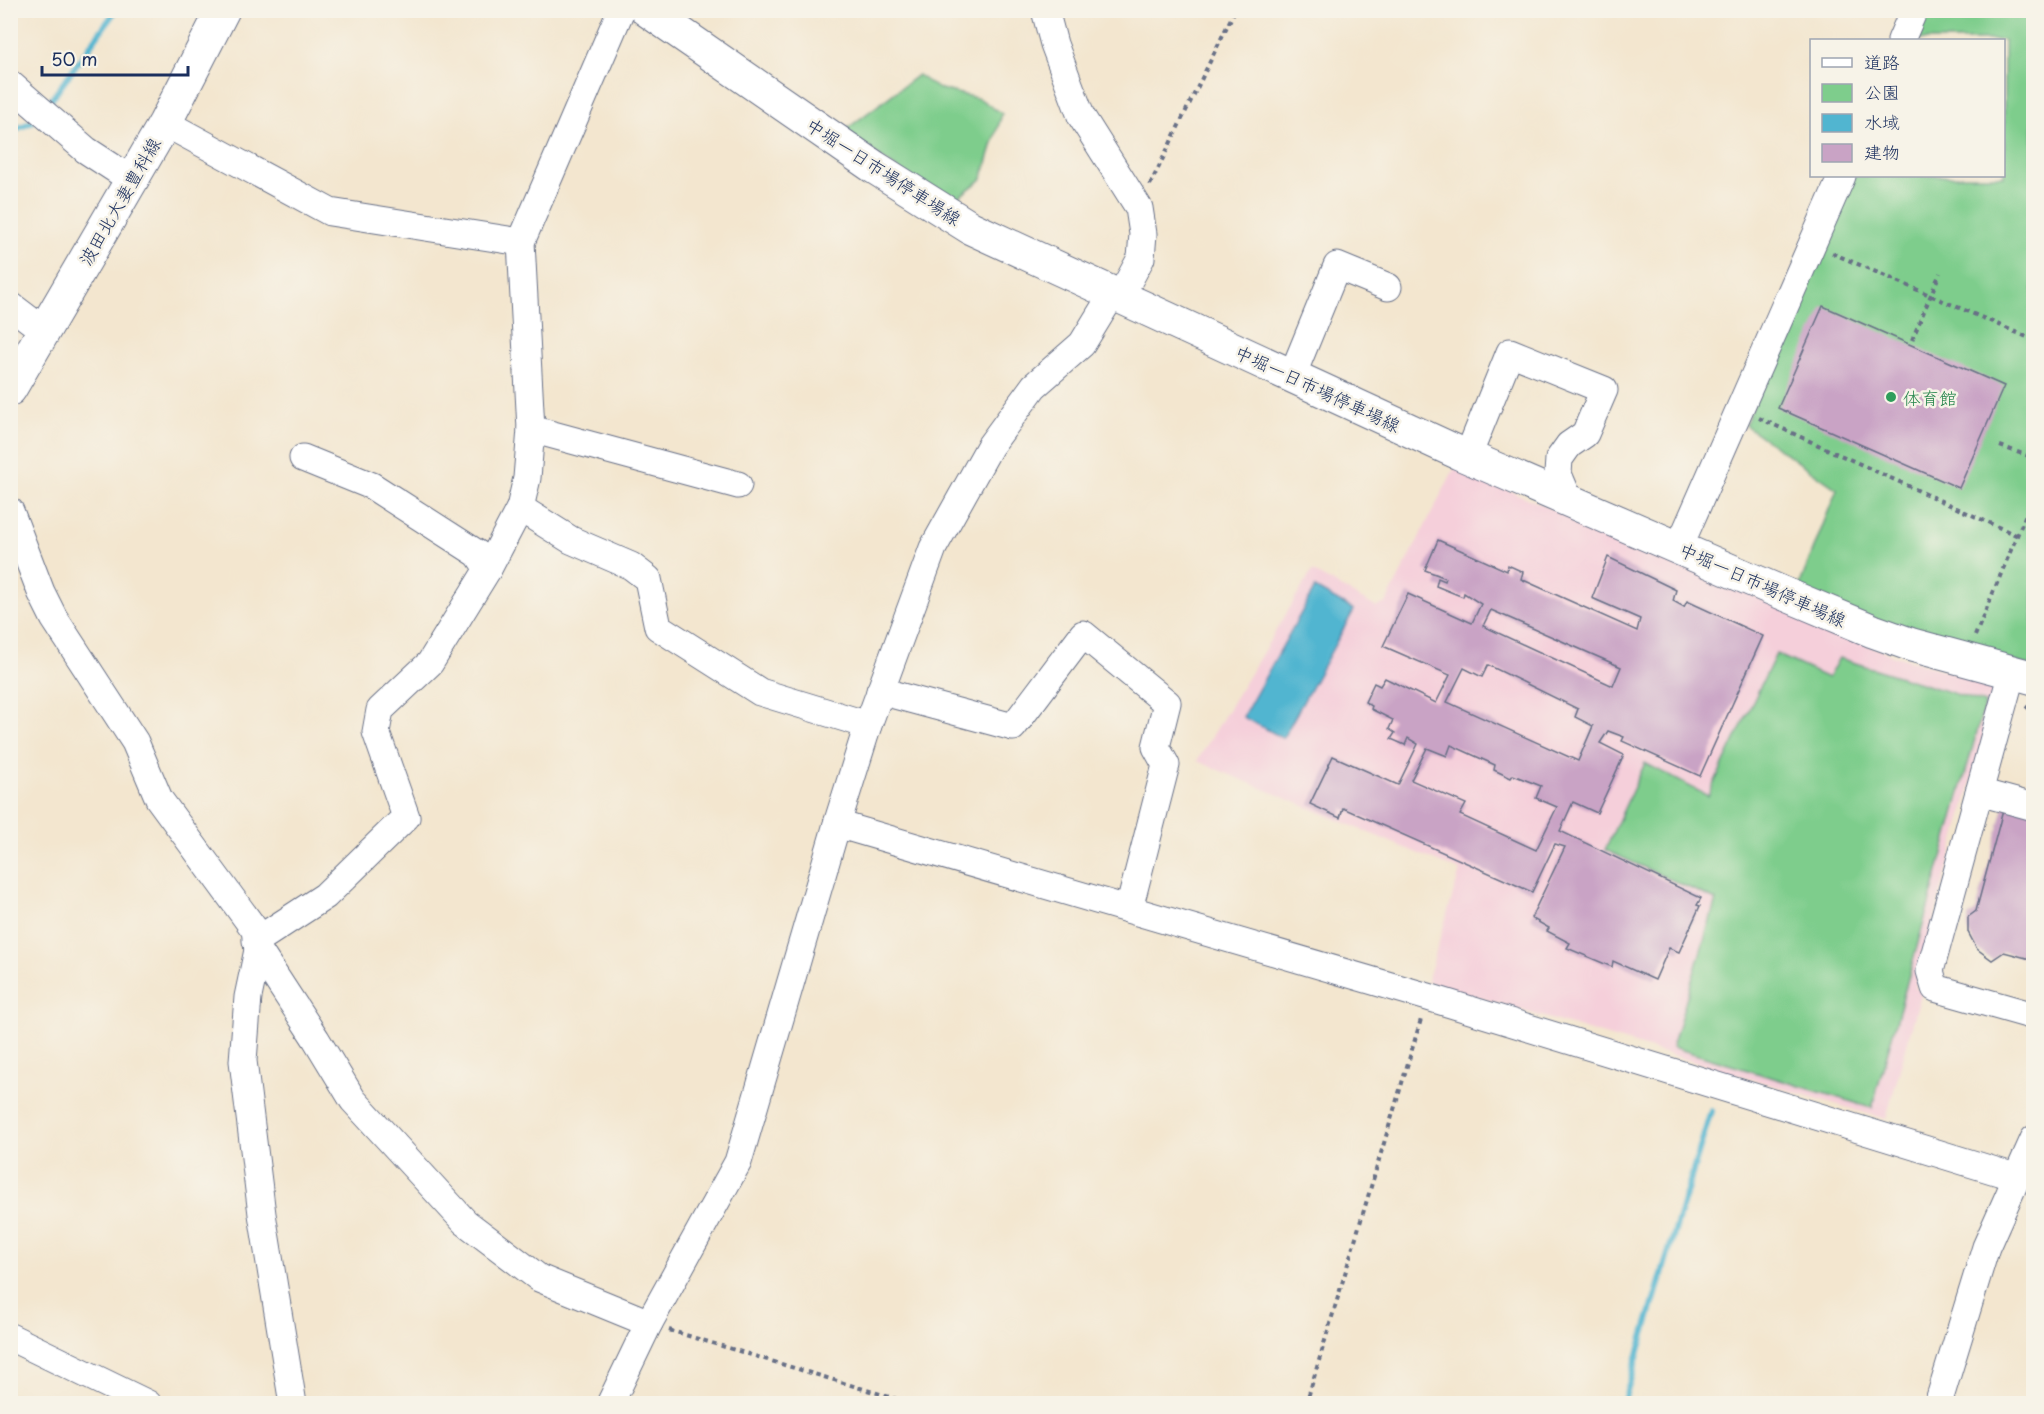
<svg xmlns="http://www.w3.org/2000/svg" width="2044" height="1414" font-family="'Playpen Sans','Klee One',sans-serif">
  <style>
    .built { fill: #f5cfda }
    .green { fill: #7ecd8c; stroke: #4c7e75; stroke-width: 1.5 }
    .water { fill: #51b5d0; stroke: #367297; stroke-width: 1.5 }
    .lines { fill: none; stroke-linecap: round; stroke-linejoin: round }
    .stream { stroke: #51b5d0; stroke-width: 6 }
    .building { fill: #c9a3c5; fill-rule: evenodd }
    .minor-casing { stroke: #676f86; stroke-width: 29 }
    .major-casing { stroke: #676f86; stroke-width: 35 }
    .path { stroke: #676f86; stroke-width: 4; stroke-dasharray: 4.5 4.5; stroke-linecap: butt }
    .minor { stroke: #fff; stroke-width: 27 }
    .major { stroke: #fff; stroke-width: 33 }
    .leisure-dot { fill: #2e9e5b; stroke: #f7f3e8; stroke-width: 2 }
    .labels { text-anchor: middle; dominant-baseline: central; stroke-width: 5; stroke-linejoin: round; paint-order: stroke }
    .street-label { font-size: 18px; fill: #1b2f5e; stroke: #f7f3e8 }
    .leisure-label { font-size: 18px; fill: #27864d; stroke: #f7f3e8; text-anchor: start }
  </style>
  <rect width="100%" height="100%" fill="#f7f3e8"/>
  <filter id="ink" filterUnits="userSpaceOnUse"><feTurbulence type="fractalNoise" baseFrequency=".0167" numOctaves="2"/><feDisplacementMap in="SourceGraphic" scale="12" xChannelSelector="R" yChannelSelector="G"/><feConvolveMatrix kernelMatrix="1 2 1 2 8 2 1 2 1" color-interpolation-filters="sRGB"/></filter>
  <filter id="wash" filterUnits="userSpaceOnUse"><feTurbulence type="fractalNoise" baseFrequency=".008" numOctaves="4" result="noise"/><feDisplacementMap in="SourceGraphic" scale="24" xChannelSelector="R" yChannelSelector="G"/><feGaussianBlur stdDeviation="1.35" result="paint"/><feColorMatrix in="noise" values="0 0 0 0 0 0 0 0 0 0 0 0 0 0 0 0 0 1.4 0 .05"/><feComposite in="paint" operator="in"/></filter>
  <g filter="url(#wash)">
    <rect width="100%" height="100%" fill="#f3e6cf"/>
    <!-- built -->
    <path class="built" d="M 1455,467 L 1889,654 L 1997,686 L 1915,988 L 1922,991 L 1886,1119 L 1427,982 L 1460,871 L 1197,761 L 1312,571 L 1376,607 L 1386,603 Z"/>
    <!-- green -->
    <g class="green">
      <path d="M 1928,11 L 2033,11 L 2033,667 L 1880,624 L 1798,589 L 1837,489 L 1745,425 L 1855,176 L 2004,176 L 2004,40 L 1915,40 Z"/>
      <path d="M 918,75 L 937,88 L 980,99 L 1002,114 L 982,179 L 948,205 L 844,131 Z"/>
      <path d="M 1776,654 L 1828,678 L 1839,658 L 1985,703 L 1872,1108 L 1672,1047 L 1716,900 L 1605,850 L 1645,763 L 1708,796 Z"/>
    </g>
    <!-- water -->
    <path class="water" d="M 1315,588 L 1354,610 L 1283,738 L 1243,717 Z"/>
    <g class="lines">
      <!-- stream -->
      <g class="stream">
        <path d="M 46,107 L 116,10"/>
        <path d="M 10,132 L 32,122"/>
        <path d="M 1623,1404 L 1711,1111"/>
      </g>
    </g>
    <g id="blocks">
      <!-- building -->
      <g class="building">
        <path d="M 1823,306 L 2004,386 L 1959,488 L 1778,408 Z"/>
        <path d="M 1438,540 L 1507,571 L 1508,565 L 1523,572 L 1521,579 L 1637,631 L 1640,619 L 1592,598 L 1608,557 L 1676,590 L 1673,601 L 1684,607 L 1687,601 L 1763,636 L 1700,776 L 1622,741 L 1624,737 L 1608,731 L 1600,743 L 1624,755 L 1597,813 L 1573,802 L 1560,831 L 1701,898 L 1697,905 L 1700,906 L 1679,952 L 1669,948 L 1655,980 L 1613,961 L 1612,967 L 1567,948 L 1570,943 L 1547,931 L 1549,928 L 1531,918 L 1565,847 L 1555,844 L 1532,892 L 1343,808 L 1340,818 L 1310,804 L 1333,756 L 1398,785 L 1418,744 L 1408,738 L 1405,745 L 1391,739 L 1395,733 L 1389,729 L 1393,720 L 1371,709 L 1372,706 L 1365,702 L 1374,683 L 1380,686 L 1385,678 L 1436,703 L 1450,675 L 1383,646 L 1408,594 L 1472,623 L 1481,604 L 1464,593 L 1463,597 L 1436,586 L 1438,578 L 1445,581 L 1446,578 L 1425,570 ZM 1491,610 L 1621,667 L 1613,686 L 1483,626 ZM 1488,665 L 1578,709 L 1575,717 L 1593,726 L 1578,761 L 1447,702 L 1464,668 L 1482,677 ZM 1451,745 L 1495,765 L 1494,770 L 1511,778 L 1513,775 L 1541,786 L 1536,798 L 1557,807 L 1536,850 L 1460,815 L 1466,804 L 1411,780 L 1427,748 L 1447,756 Z"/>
        <path d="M 2005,803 L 2034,811 L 2034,960 L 2004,952 L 1992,960 L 1977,949 L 1968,932 L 1968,917 L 1976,911 Z"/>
      </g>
    </g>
  </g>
  <g filter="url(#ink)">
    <use href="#blocks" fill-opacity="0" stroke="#676f86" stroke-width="1.5"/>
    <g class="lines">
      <defs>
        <g id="minor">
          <path d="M 1045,10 L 1054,44 L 1081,116 L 1139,208 L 1143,234 L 1141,258 L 1120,297"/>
          <path d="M 1901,40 L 1914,10"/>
          <path d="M 10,84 L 86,150 L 132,180"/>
          <path d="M 165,123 L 330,212 L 521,242"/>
          <path d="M 10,305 L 43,330"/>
          <path d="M 1292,376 L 1337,266 L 1388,287"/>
          <path d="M 531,429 L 738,485"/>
          <path d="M 1468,456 L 1510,352 L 1604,390 L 1585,434 L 1569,445 L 1559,459 L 1558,474 L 1569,500"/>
          <path d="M 303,458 L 372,486 L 478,554 L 488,569"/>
          <path d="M 520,508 L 571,540 L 631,566 L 648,579 L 658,627 L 760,692 L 868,725"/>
          <path d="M 10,511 L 41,592 L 54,618 L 135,742 L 159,799 L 255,930 L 258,950 L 248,997 L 243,1061 L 262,1214 L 293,1404"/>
          <path d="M 1679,547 L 1842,176"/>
          <path d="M 2012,672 L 1930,971 L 1935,988 L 2034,1016"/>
          <path d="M 880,691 L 1013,727 L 1083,634 L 1167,703 L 1156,747 L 1166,765 L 1129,909"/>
          <path d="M 1979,792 L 2034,807"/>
          <path d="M 837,824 L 1428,997 L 2015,1177"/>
          <path d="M 256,941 L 325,896 L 406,817 L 376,732 L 380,710 L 430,663 L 488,569 L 520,508 L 527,478 L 531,429 L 521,242 L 621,10"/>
          <path d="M 258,950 L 316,1039 L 353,1100 L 465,1222 L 539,1278 L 649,1323"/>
          <path d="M 10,1337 L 148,1404"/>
          <path d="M 610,1404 L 649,1323 L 738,1162 L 837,824 L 868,725 L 933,548 L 990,446 L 1034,386 L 1082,344 L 1107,303 L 1110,293"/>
          <path d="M 1938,1404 L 1986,1247 L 2034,1139"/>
        </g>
        <g id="major">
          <path d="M 647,10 L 874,167 L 971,228 L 1459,453 L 1780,592 L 1873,631 L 1912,645 L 2034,678"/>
          <path d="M 10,389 L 165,123 L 223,10"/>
        </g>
      </defs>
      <!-- minor casing -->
      <use href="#minor" class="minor-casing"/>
      <!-- major casing -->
      <use href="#major" class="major-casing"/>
      <!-- path -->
      <g class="path">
        <path d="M 1150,185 L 1235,10"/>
        <path d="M 1832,253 L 2034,340"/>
        <path d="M 1912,340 L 1940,273"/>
        <path d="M 1759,418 L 2018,536"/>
        <path d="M 2000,446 L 2034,458"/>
        <path d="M 1975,636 L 2034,495"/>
        <path d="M 2026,706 L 2034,713"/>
        <path d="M 669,1330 L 913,1404"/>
        <path d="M 1306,1404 L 1422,1016"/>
      </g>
      <!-- minor -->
      <use href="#minor" class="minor"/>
      <!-- major -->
      <use href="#major" class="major"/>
    </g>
  </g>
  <!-- markers -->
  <circle class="leisure-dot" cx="1891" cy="397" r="6"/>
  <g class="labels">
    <!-- street labels -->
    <g class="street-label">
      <text transform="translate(884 171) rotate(33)">中堀一日市場停車場線</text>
      <text transform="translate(119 201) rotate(-60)">波田北大妻豊科線</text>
      <text transform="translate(1318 388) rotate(25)">中堀一日市場停車場線</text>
      <text transform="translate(1763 584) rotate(24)">中堀一日市場停車場線</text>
    </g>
    <!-- leisure labels -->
    <g class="leisure-label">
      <text x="1903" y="397">体育館</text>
    </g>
  </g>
  <!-- margin -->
  <rect width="2044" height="1414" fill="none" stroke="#f7f3e8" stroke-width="36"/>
  <!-- legend -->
  <rect x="1810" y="39" width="195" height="138" fill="#f7f3e8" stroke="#9fa5b1" stroke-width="1.5"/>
  <rect x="1822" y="58" width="30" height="9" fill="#ffffff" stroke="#9fa5b1" stroke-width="1.5"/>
  <text x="1864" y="69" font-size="18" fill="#1b2f5e">道路</text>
  <rect x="1822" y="84" width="30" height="18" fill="#7ecd8c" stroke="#9fa5b1" stroke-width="1.5"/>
  <text x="1864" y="99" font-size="18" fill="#1b2f5e">公園</text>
  <rect x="1822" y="114" width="30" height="18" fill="#51b5d0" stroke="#9fa5b1" stroke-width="1.5"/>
  <text x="1864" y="129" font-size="18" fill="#1b2f5e">水域</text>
  <rect x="1822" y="144" width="30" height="18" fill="#c9a3c5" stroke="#9fa5b1" stroke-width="1.5"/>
  <text x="1864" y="159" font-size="18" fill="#1b2f5e">建物</text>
  <!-- scale -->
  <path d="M42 66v9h146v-9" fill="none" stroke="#1b2f5e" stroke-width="3"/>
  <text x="51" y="66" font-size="18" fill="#1b2f5e" stroke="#f7f3e8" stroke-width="4.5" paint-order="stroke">50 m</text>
</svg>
